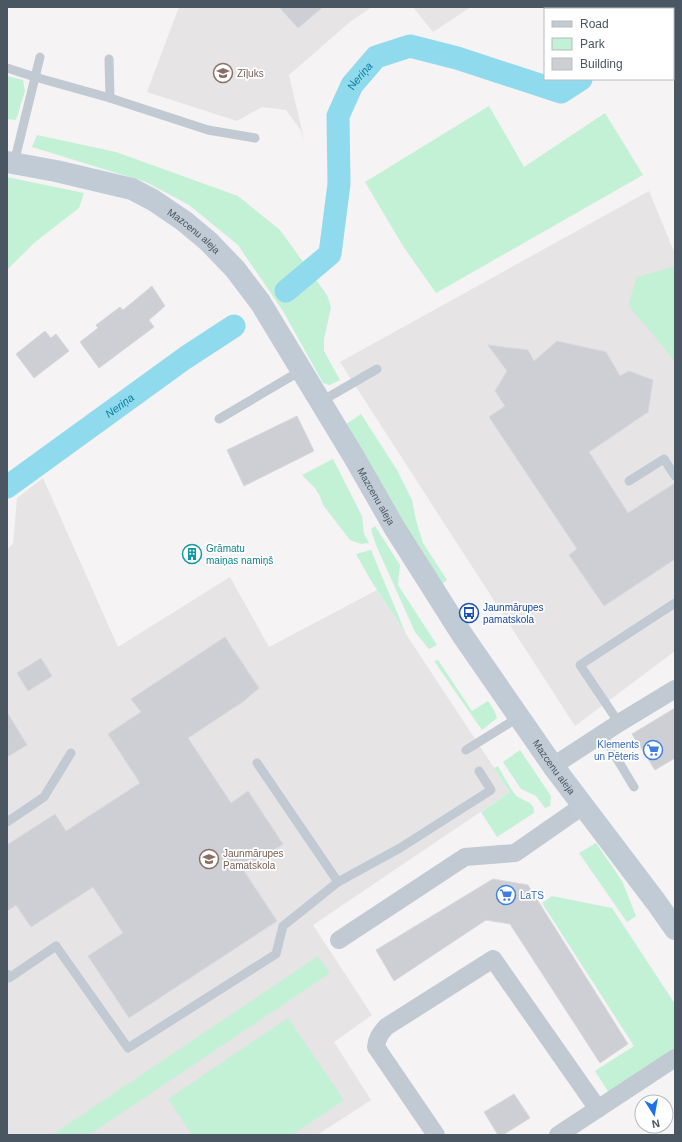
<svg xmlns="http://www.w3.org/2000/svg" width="682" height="1142" font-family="Helvetica,sans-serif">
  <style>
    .education { fill: #e6e4e5 }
    .green { fill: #c3f1d5 }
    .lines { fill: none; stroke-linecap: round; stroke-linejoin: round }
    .canal { stroke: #90daee; stroke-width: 23 }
    .building { fill: #cdcfd5; stroke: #d7d9de }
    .service { stroke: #c1cad2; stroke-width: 9 }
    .minor { stroke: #c1cad2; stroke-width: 18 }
    .secondary { stroke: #c1cbd6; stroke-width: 22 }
    .labels { text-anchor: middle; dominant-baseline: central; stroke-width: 3.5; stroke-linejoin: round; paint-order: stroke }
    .education-label { font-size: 10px; fill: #785e54; stroke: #fff; text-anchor: start }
    .street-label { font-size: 10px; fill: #4a5661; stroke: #fff }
    .culture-label { font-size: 10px; fill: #0d838f; stroke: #fff; text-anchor: start }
    .transit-label { font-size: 10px; fill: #164399; stroke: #fff; text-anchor: start }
    .shop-label { font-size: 10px; fill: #366cbe; stroke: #fff; text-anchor: end }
    .water-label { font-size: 11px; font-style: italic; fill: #0c7c9b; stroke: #fff }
  </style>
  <rect width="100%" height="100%" fill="#f5f3f3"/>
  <!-- education -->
  <g class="education">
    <path d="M 179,7 L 372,7 L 351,21 L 289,75 L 304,139 L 300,129 L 286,110 L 262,107 L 237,121 L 147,92 Z"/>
    <path d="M 413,7 L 471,7 L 433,32 Z"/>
    <path d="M 649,191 L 675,254 L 675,651 L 575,726 L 340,362 Z"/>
    <path d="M 43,478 L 118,647 L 230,577 L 269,647 L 377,590 L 510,792 L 313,925 L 372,1015 L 334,1042 L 371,1100 L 317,1135 L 7,1135 L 7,549 L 13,544 L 17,498 Z"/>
  </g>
  <!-- green -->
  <g class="green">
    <path d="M 7,76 L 23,80 L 25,91 L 16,120 L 7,119 Z"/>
    <path d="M 489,106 L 524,167 L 605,113 L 643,175 L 436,293 L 403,246 L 365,182 Z"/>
    <path d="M 37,135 L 116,152 L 238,196 L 280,230 L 327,295 L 331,307 L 324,339 L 324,351 L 340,380 L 330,385 L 323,383 L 283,311 L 238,245 L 189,205 L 146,182 L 32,147 Z"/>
    <path d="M 7,177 L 84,193 L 79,208 L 34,243 L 7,270 Z"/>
    <path d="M 675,266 L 675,363 L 670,355 L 628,305 L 637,277 Z"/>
    <path d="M 361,414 L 397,470 L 412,500 L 416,520 L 423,543 L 447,580 L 441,585 L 345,425 Z"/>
    <path d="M 333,459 L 362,516 L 364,534 L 369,543 L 361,544 L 350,540 L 323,505 L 320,496 L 315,488 L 302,475 Z"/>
    <path d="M 375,526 L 400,565 L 398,585 L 437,645 L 429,649 L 415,632 L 376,545 L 371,529 Z"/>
    <path d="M 371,550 L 406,634 L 370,579 L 356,554 Z"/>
    <path d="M 438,660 L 472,711 L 488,701 L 494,710 L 497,718 L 482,730 L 434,661 Z"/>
    <path d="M 520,750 L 551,796 L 550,806 L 545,808 L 536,796 L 521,789 L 503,762 Z"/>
    <path d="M 498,766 C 502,773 513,794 518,797 C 526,802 535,802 534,813 L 497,837 L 481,812 L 510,792 L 494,768 Z"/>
    <path d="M 596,843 L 622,881 L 636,916 L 627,922 L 579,853 Z"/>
    <path d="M 552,896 L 612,908 L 675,1004 L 675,1049 L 609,1093 L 595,1071 L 634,1046 L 542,903 Z"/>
    <path d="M 318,956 L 330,973 L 89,1135 L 52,1135 Z"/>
    <path d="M 288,1018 L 344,1100 L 292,1135 L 192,1135 L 168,1099 Z"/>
  </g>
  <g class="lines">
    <!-- canal -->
    <g class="canal">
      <path d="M 673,17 L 675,16"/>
      <path id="s1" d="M 286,291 L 330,254 L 339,184 L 338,116 L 352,85 L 376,57 L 410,46 L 457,58 L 561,92 L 581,79"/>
      <path id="s2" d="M 7,487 L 185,358 L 234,326"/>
    </g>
  </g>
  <!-- building -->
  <g class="building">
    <path d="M 279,7 L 323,7 L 298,28 Z"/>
    <path d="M 152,286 L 165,306 L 149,320 L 154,327 L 99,368 L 80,342 L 98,328 L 96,325 L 120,307 L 123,310 Z"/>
    <path d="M 45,331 L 51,338 L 56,334 L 69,351 L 34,378 L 16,354 Z"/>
    <path d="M 557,341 L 606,352 L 620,376 L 629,371 L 653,380 L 648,412 L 589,452 L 628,513 L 675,483 L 675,559 L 604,606 L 569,555 L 577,549 L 489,417 L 505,406 L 495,391 L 507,371 L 488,345 L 528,350 L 534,361 Z"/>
    <path d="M 297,416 L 314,451 L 244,486 L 227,450 Z"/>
    <path d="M 225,637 L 259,688 L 244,701 L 188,738 L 231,803 L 248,791 L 283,844 L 244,871 L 277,921 L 129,1018 L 88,956 L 123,933 L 93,887 L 31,927 L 16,905 L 7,911 L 7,845 L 55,814 L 66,831 L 140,783 L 108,734 L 141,712 L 131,699 Z"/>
    <path d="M 41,658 L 52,676 L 28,691 L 17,673 Z"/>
    <path d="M 675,708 L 675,758 L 655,770 L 632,734 Z"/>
    <path d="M 7,712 L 27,745 L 7,757 Z"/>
    <path d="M 493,879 L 528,885 L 628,1044 L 600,1063 L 510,924 L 486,920 L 394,981 L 376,950 Z"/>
    <path d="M 514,1094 L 530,1118 L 503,1135 L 498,1135 L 484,1112 Z"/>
  </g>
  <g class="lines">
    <!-- service -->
    <g class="service">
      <path d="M 109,59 L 110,98"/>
      <path d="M 7,68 L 35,77 L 110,98 L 208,130 L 255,138"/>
      <path d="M 14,163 L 40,57"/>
      <path d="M 320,402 L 377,369"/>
      <path d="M 219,419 L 302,370"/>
      <path d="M 629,481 L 664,459 L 675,476"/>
      <path d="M 619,723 L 580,665 L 675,603"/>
      <path d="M 602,734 L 634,787"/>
      <path d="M 466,750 L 519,717"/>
      <path d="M 257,763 L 338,882"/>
      <path d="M 7,822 L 44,797 L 71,753"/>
      <path d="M 7,974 L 9,978 L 56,946 L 128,1048 L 276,954 L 283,926 L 338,882 L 400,848 L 491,790 L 479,771"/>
    </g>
    <!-- minor -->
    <g class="minor">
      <path d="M 553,766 L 619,723 L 675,689"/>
      <path d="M 339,940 L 465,857 L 515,853 L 584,805"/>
      <path d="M 436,1135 L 376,1047 C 377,1038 380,1034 386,1027 L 493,959 L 598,1109"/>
      <path d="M 558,1135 L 675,1058"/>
    </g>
    <!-- secondary -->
    <path class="secondary" id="s3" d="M 7,162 L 56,171 L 132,189 L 153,200 L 184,221 L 208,241 L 235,269 L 260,302 L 354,457 L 394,527 L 463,636 L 553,766 L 656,902 L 675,929"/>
  </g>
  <!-- icons -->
  <defs>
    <symbol id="school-ring" viewBox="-11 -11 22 22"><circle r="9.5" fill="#fff" stroke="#8d6e63" stroke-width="1.5"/><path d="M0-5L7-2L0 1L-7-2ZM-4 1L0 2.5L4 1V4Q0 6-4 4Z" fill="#8d6e63"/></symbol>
    <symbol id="building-ring" viewBox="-11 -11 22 22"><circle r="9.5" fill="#fff" stroke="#0f9aa8" stroke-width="1.5"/><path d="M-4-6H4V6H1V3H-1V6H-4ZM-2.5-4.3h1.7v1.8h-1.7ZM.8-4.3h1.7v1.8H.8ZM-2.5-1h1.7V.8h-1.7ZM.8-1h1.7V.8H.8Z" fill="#0f9aa8"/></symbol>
    <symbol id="bus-ring" viewBox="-11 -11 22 22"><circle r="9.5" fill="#fff" stroke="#1a4fb4" stroke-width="1.5"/><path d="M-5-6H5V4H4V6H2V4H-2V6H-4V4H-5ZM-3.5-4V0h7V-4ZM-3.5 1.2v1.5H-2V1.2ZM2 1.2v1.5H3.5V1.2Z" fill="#1a4fb4"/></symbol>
    <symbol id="supermarket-ring" viewBox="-11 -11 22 22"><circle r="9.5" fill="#fff" stroke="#3f7fe0" stroke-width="1.5"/><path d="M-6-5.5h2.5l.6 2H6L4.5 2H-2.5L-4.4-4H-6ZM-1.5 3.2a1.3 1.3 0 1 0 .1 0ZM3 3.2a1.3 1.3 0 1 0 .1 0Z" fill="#3f7fe0"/></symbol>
  </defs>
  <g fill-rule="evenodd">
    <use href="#school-ring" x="212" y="62" width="22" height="22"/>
    <use href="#building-ring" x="181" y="543" width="22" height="22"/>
    <use href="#bus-ring" x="458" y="602" width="22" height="22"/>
    <use href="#supermarket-ring" x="642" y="739" width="22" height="22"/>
    <use href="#school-ring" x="198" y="848" width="22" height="22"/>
    <use href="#supermarket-ring" x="495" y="884" width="22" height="22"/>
  </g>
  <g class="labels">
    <!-- education labels -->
    <g class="education-label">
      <text x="237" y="73">Zīļuks</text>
      <text x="223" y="853">Jaunmārupes<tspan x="223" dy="12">Pamatskola</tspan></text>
    </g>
    <!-- street labels -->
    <g class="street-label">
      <text stroke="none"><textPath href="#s3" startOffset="203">Mazcenu aleja</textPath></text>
      <text stroke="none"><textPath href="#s3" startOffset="527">Mazcenu aleja</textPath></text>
      <text stroke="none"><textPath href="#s3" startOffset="851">Mazcenu aleja</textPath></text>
    </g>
    <!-- culture labels -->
    <g class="culture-label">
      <text x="206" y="548">Grāmatu<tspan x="206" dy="12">maiņas namiņš</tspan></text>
    </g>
    <!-- transit labels -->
    <g class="transit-label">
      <text x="483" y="607">Jaunmārupes<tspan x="483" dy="12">pamatskola</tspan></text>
    </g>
    <!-- shop labels -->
    <g class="shop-label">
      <text x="639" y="744">Klements<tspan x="639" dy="12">un Pēteris</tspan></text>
      <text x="520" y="895" text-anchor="start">LaTS</text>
    </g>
    <!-- water labels -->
    <g class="water-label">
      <text stroke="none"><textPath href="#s1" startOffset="242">Neriņa</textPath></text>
      <text stroke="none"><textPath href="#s2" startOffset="139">Neriņa</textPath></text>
    </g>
  </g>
  <!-- border -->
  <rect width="682" height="1142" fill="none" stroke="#4a5661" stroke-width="16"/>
  <!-- legend -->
  <rect x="544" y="8" width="130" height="72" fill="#ffffff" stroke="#b7bbc0"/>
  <rect x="552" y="21" width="20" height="6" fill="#c1cbd6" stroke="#b7bbc0"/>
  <text x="580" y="28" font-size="12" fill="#4a5661">Road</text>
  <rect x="552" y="38" width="20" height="12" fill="#c3f1d5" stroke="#b7bbc0"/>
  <text x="580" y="48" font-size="12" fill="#4a5661">Park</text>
  <rect x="552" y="58" width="20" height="12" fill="#cdcfd5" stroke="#b7bbc0"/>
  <text x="580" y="68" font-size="12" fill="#4a5661">Building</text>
  <!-- north arrow -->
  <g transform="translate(654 1114) rotate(169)"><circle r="19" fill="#ffffff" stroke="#b7bbc0"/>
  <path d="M0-3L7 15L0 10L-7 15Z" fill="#1a73e8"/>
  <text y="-6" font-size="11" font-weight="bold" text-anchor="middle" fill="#4a5661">N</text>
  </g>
</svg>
